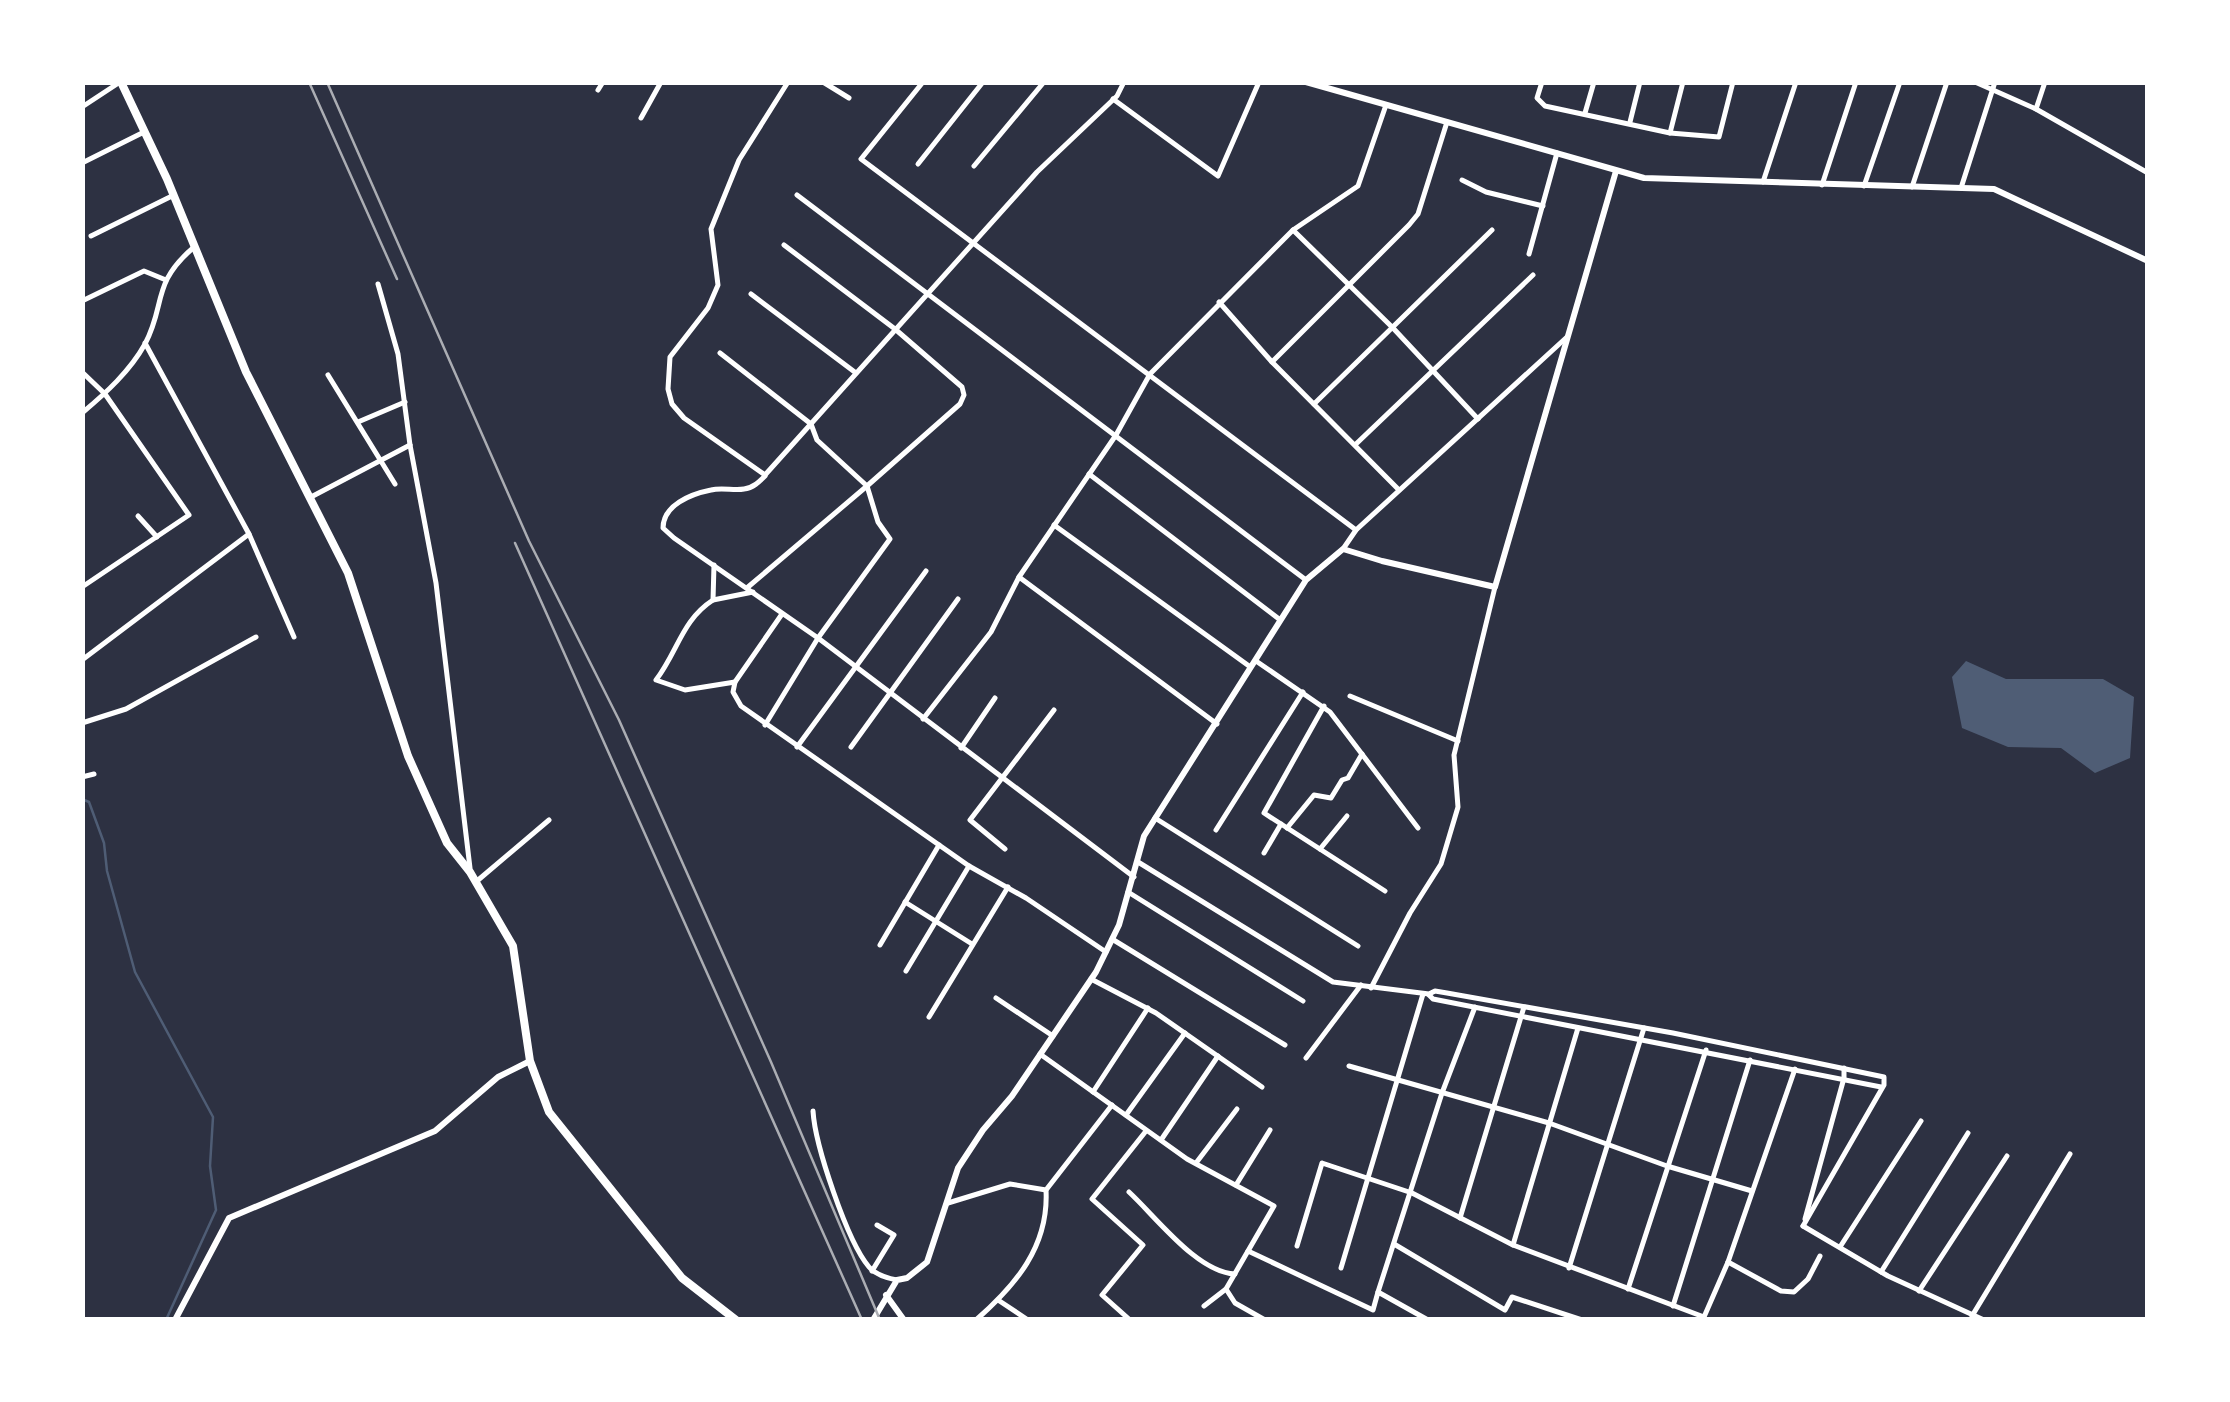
<svg xmlns="http://www.w3.org/2000/svg" width="2230" height="1402" font-family="'Source Sans 3',sans-serif">
  <style>
    .water { fill: #4f5d75 }
    .lines { fill: none; stroke-linecap: round; stroke-linejoin: round }
    .stream { stroke: #4f5d75; stroke-width: 2.5 }
    .minor { stroke: #fff; stroke-width: 5 }
    .tertiary { stroke: #fff; stroke-width: 6 }
    .primary { stroke: #fff; stroke-width: 8 }
    .rail { stroke: #abadb3; stroke-width: 2.5 }
  </style>
  <rect width="100%" height="100%" fill="#2d3142"/>
  <!-- water -->
  <path class="water" d="M 1966,661 L 2006,679 L 2103,679 L 2134,697 L 2130,758 L 2095,773 L 2061,748 L 2008,747 L 1962,728 L 1952,677 Z"/>
  <g class="lines">
    <!-- stream -->
    <path class="stream" d="M 82,799 L 89,802 L 104,843 L 107,871 L 135,972 L 213,1117 L 210,1166 L 216,1210 L 166,1320"/>
    <!-- minor -->
    <g class="minor">
      <path d="M 788,82 L 739,160 L 711,229 L 718,285 L 708,308 L 670,357 L 668,389 L 672,404 L 684,418 L 765,475 L 1037,172 L 1117,96 L 1124,82"/>
      <path d="M 823,82 L 849,98"/>
      <path d="M 923,82 L 861,159 L 1356,530"/>
      <path d="M 1542,82 L 1537,98 L 1545,106 L 1670,133"/>
      <path d="M 1683,82 L 1670,133 L 1719,137 L 1733,82"/>
      <path d="M 1975,82 L 2036,109 L 2148,173"/>
      <path d="M 598,90 L 603,82"/>
      <path d="M 1113,99 L 1218,176 L 1259,82"/>
      <path d="M 82,107 L 120,82"/>
      <path d="M 2036,109 L 2045,82"/>
      <path d="M 1585,113 L 1594,82"/>
      <path d="M 641,118 L 661,82"/>
      <path d="M 1630,122 L 1640,82"/>
      <path d="M 82,163 L 144,132"/>
      <path d="M 918,164 L 983,82"/>
      <path d="M 974,166 L 1044,82"/>
      <path d="M 1462,180 L 1486,192 L 1543,206"/>
      <path d="M 1763,182 L 1796,82"/>
      <path d="M 1822,185 L 1856,82"/>
      <path d="M 1864,186 L 1900,82"/>
      <path d="M 1912,187 L 1947,82"/>
      <path d="M 1961,188 L 1995,82"/>
      <path d="M 797,195 L 1306,580"/>
      <path d="M 1293,230 L 1393,328 L 1478,419"/>
      <path d="M 91,236 L 174,195"/>
      <path d="M 1529,254 L 1557,153"/>
      <path d="M 378,284 L 398,354 L 410,445 L 436,583 L 470,868"/>
      <path d="M 751,294 L 856,373"/>
      <path d="M 82,301 L 144,271 L 166,280"/>
      <path d="M 1219,302 L 1272,362 L 1399,490"/>
      <path d="M 145,343 L 249,534 L 294,637"/>
      <path d="M 720,353 L 811,424 L 817,440 L 867,486 L 748,587"/>
      <path d="M 1272,362 L 1409,225 L 1418,214 L 1447,122"/>
      <path d="M 82,372 L 105,394 L 189,515 L 82,587"/>
      <path d="M 328,375 L 395,484"/>
      <path d="M 1314,404 L 1492,230"/>
      <path d="M 82,413 C 106,393 130,371 145,344 C 166,305 151,284 193,248"/>
      <path d="M 358,422 L 405,402"/>
      <path d="M 1356,444 L 1533,275"/>
      <path d="M 1089,474 L 1279,619"/>
      <path d="M 765,476 C 759,482 753,488 744,489 C 734,491 722,487 711,490 C 691,494 663,505 663,528 L 674,538 L 818,638 L 1134,877"/>
      <path d="M 311,497 L 410,445"/>
      <path d="M 138,516 L 157,537"/>
      <path d="M 1054,525 L 1249,666"/>
      <path d="M 1343,549 L 1356,530 L 1567,337"/>
      <path d="M 714,565 L 713,600 C 682,620 678,651 656,680 L 685,690 L 735,682"/>
      <path d="M 1019,577 L 1217,724"/>
      <path d="M 713,600 L 753,592"/>
      <path d="M 782,614 L 735,682 L 733,692 L 741,706 L 969,866 L 1026,898 L 1106,952"/>
      <path d="M 82,660 L 249,534"/>
      <path d="M 1256,661 L 1330,712 L 1418,828"/>
      <path d="M 1350,696 L 1458,741"/>
      <path d="M 1324,706 L 1264,813 L 1385,891"/>
      <path d="M 923,719 L 991,632 L 1019,577 L 1116,435 L 1150,374 L 1293,230 L 1358,186 L 1386,105"/>
      <path d="M 82,723 L 126,709 L 256,637"/>
      <path d="M 765,725 L 818,638 L 890,539 L 878,522 L 867,486 L 960,404 L 964,395 L 962,387 L 895,329 L 784,245"/>
      <path d="M 797,747 L 926,571"/>
      <path d="M 851,747 L 958,599"/>
      <path d="M 961,748 L 995,698"/>
      <path d="M 82,777 L 94,774"/>
      <path d="M 1155,818 L 1358,946"/>
      <path d="M 1287,828 L 1314,795 L 1331,798 L 1342,780 L 1348,778 L 1362,754"/>
      <path d="M 1216,830 L 1303,692"/>
      <path d="M 1005,849 L 970,820 L 1054,710"/>
      <path d="M 1320,849 L 1347,816"/>
      <path d="M 1264,853 L 1281,824"/>
      <path d="M 1138,862 L 1333,982 L 1429,994 L 1435,991 L 1447,993 L 1673,1033 L 1884,1077 L 1884,1085 L 1803,1226"/>
      <path d="M 477,881 L 549,820"/>
      <path d="M 1128,892 L 1303,1001"/>
      <path d="M 905,902 L 972,944"/>
      <path d="M 1112,939 L 1285,1045"/>
      <path d="M 880,945 L 939,845"/>
      <path d="M 906,971 L 969,866"/>
      <path d="M 1091,979 L 1156,1013 L 1262,1087"/>
      <path d="M 1371,988 L 1410,913 L 1441,864 L 1458,807 L 1454,755 L 1495,587"/>
      <path d="M 1429,995 L 1433,999 L 1881,1087"/>
      <path d="M 996,998 L 1053,1036"/>
      <path d="M 929,1017 L 1008,887"/>
      <path d="M 1040,1054 L 1187,1159 L 1274,1206 L 1226,1289 L 1204,1306"/>
      <path d="M 1306,1058 L 1361,985"/>
      <path d="M 1349,1066 L 1549,1123 L 1667,1166 L 1752,1191"/>
      <path d="M 1093,1092 L 1148,1008"/>
      <path d="M 813,1111 C 815,1145 847,1241 869,1267 C 876,1275 886,1278 897,1280"/>
      <path d="M 1126,1115 L 1185,1033"/>
      <path d="M 1161,1140 L 1218,1056"/>
      <path d="M 1196,1163 L 1237,1109"/>
      <path d="M 1236,1185 L 1270,1130"/>
      <path d="M 1129,1192 C 1157,1218 1197,1272 1235,1274"/>
      <path d="M 948,1203 L 1010,1184 L 1046,1190"/>
      <path d="M 1460,1218 L 1524,1007"/>
      <path d="M 1805,1219 L 1844,1078 L 1844,1068"/>
      <path d="M 1803,1226 L 1888,1276 L 1984,1320"/>
      <path d="M 1394,1244 L 1505,1310 L 1512,1297 L 1582,1320"/>
      <path d="M 1513,1245 L 1578,1028"/>
      <path d="M 1297,1246 L 1322,1163 L 1412,1193 L 1513,1245 L 1704,1317 L 1728,1262 L 1795,1069"/>
      <path d="M 1840,1247 L 1921,1121"/>
      <path d="M 1248,1251 L 1373,1310 L 1378,1292 L 1428,1320"/>
      <path d="M 1728,1262 L 1781,1291 L 1794,1292 L 1808,1279 L 1820,1256"/>
      <path d="M 1341,1268 L 1423,994"/>
      <path d="M 1569,1268 L 1644,1028"/>
      <path d="M 872,1271 L 894,1235 L 877,1225"/>
      <path d="M 1881,1272 L 1968,1133"/>
      <path d="M 1226,1289 L 1235,1303 L 1265,1320"/>
      <path d="M 1628,1289 L 1706,1050"/>
      <path d="M 1919,1291 L 2007,1156"/>
      <path d="M 1378,1292 L 1442,1093 L 1475,1007"/>
      <path d="M 998,1300 L 1028,1320"/>
      <path d="M 1673,1306 L 1750,1060"/>
      <path d="M 1972,1316 L 2070,1154"/>
      <path d="M 976,1320 C 1016,1285 1049,1246 1046,1190 L 1112,1105"/>
      <path d="M 1130,1320 L 1102,1295 L 1143,1245 L 1092,1199 L 1146,1131"/>
    </g>
    <!-- tertiary -->
    <g class="tertiary">
      <path d="M 1306,82 L 1644,178 L 1994,189 L 2148,261"/>
      <path d="M 886,1295 L 904,1320"/>
      <path d="M 175,1320 L 229,1218 L 435,1131 L 498,1077 L 530,1061"/>
      <path d="M 873,1320 L 897,1280 L 907,1278 L 927,1262 L 958,1168 L 983,1130 L 1012,1096 L 1096,972 L 1119,925 L 1144,836 L 1306,580 L 1343,549 L 1382,561 L 1495,587 L 1616,171"/>
    </g>
    <!-- primary -->
    <path class="primary" d="M 121,82 L 167,179 L 246,372 L 348,573 L 408,756 L 447,843 L 470,872 L 513,946 L 530,1061 L 549,1112 L 682,1278 L 736,1320"/>
    <!-- rail -->
    <g class="rail">
      <path d="M 309,82 L 397,279"/>
      <path d="M 327,82 L 529,541 L 619,720 L 771,1062 L 880,1320"/>
      <path d="M 515,543 L 862,1320"/>
    </g>
  </g>
  <!-- border -->
  <rect width="2230" height="1402" fill="none" stroke="#ffffff" stroke-width="170"/>
</svg>
